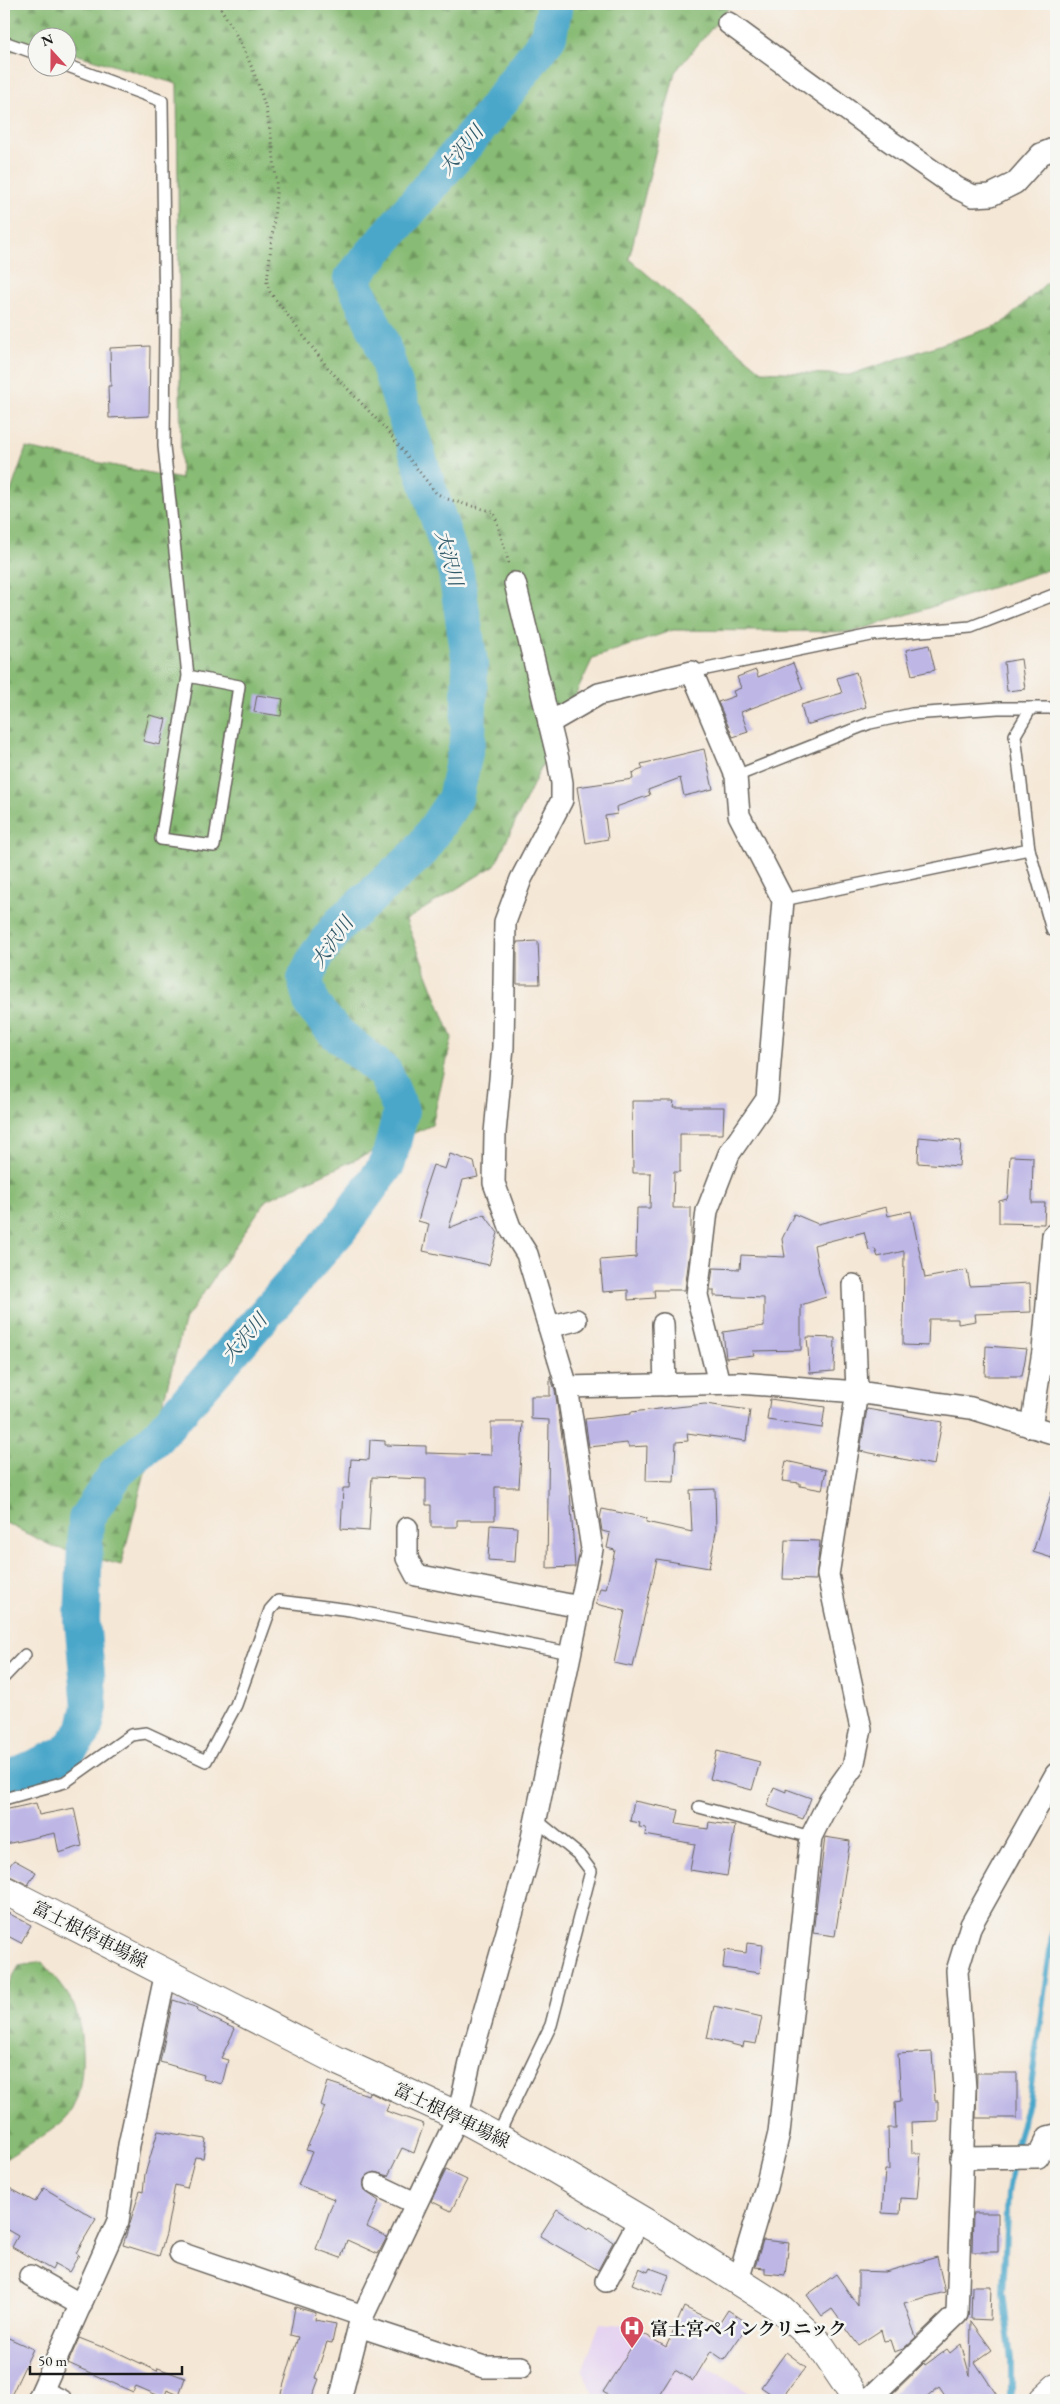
<svg xmlns="http://www.w3.org/2000/svg" width="1060" height="2404" font-family="'EB Garamond','Noto Serif JP',serif">
  <style>
    .built { fill: #e5d3f1 }
    .forest { fill: url(#forest-firs); stroke: #526c48 }
    .lines { fill: none; stroke-linecap: round; stroke-linejoin: round }
    .stream { stroke: #4ca7ca; stroke-width: 6 }
    .river { stroke: #4ca7ca; stroke-width: 36 }
    .building { fill: #beb7e6 }
    .service-casing { stroke: #68635d; stroke-width: 14 }
    .minor-casing { stroke: #68635d; stroke-width: 24 }
    .secondary-casing { stroke: #68635d; stroke-width: 30 }
    .path { stroke: #68635d; stroke-width: 3; stroke-dasharray: 1 4; stroke-linecap: butt }
    .service { stroke: #fff; stroke-width: 11 }
    .minor { stroke: #fff; stroke-width: 21 }
    .secondary { stroke: #fff; stroke-width: 28 }
    .labels { text-anchor: middle; dominant-baseline: central; stroke-width: 5; stroke-linejoin: round; paint-order: stroke }
    .street-label { font-size: 18px; fill: #1c1c1c; stroke: #f6f6f2 }
    .poi-label { font-size: 18px; font-weight: bold; fill: #1c1c1c; stroke: #f6f6f2; text-anchor: start }
    .water-label { font-size: 19px; font-style: italic; fill: #325b6a; stroke: #f6f6f2 }
  </style>
  <defs>
    <pattern id="forest-firs" width="22" height="20" patternUnits="userSpaceOnUse" patternTransform="scale(1.25)"><rect width="22" height="20" fill="#88bb74"/><path d="M5 1l3.5 6h-7zM16 11l3.5 6h-7z" fill="#6e975e"/></pattern>
  </defs>
  <rect width="100%" height="100%" fill="#f6f6f2"/>
  <filter id="ink" filterUnits="userSpaceOnUse"><feTurbulence type="fractalNoise" baseFrequency=".02" numOctaves="2"/><feDisplacementMap in="SourceGraphic" scale="10" xChannelSelector="R" yChannelSelector="G"/><feConvolveMatrix kernelMatrix="1 2 1 2 8 2 1 2 1" color-interpolation-filters="sRGB"/></filter>
  <filter id="wash" filterUnits="userSpaceOnUse"><feTurbulence type="fractalNoise" baseFrequency=".0096" numOctaves="4" result="noise"/><feDisplacementMap in="SourceGraphic" scale="20" xChannelSelector="R" yChannelSelector="G"/><feGaussianBlur stdDeviation="1.12" result="paint"/><feColorMatrix in="noise" values="0 0 0 0 0 0 0 0 0 0 0 0 0 0 0 0 0 1.4 0 .05"/><feComposite in="paint" operator="in"/></filter>
  <g filter="url(#wash)">
    <rect width="100%" height="100%" fill="#f5e7d5"/>
    <!-- built -->
    <path class="built" d="M 600,2323 L 636,2326 L 762,2400 L 598,2400 L 582,2371 Z"/>
    <!-- forest -->
    <g class="forest">
      <path d="M 4,4 L 732,4 L 675,72 L 629,259 L 762,371 L 849,375 L 1002,324 L 1056,274 L 1056,567 L 853,632 L 673,630 L 593,658 L 495,865 L 406,920 L 452,1038 L 432,1125 L 266,1200 L 184,1322 L 121,1565 L 54,1547 L 4,1522 L 4,511 L 26,448 L 181,479 L 177,84 L 68,52 L 68,38 L 38,38 L 37,43 L 33,42 L 4,55 Z"/>
      <path d="M 42,1962 C 52,1975 68,1991 74,2006 C 85,2035 88,2096 64,2120 C 52,2132 20,2149 4,2160 L 4,2001 L 9,1983 L 19,1966 Z"/>
    </g>
    <g class="lines">
      <!-- stream -->
      <path class="stream" d="M 1011,2400 L 1011,2361 L 1003,2293 L 1008,2193 L 1017,2140 L 1029,2100 L 1056,1908"/>
      <!-- river -->
      <path class="river" d="M 4,1781 L 66,1753 L 84,1731 L 90,1707 L 82,1620 L 86,1519 L 117,1472 L 156,1438 L 340,1229 L 388,1163 L 401,1111 L 385,1073 L 334,1031 L 312,1005 L 305,979 L 317,955 L 340,924 L 419,853 L 455,799 L 468,739 L 470,663 L 456,573 L 381,341 L 352,278 L 487,119 L 549,36 L 555,4"/>
    </g>
    <g id="blocks">
      <!-- building -->
      <g class="building">
        <path d="M 150,346 L 149,416 L 109,418 L 108,386 L 111,386 L 110,348 Z"/>
        <path d="M 929,645 L 935,670 L 912,675 L 906,650 Z"/>
        <path d="M 1021,659 L 1025,689 L 1007,691 L 1004,662 Z"/>
        <path d="M 793,663 L 803,689 L 741,712 L 748,732 L 733,737 L 718,702 L 735,696 L 733,691 L 741,688 L 737,677 L 756,670 L 758,677 Z"/>
        <path d="M 856,672 L 866,707 L 806,725 L 801,705 L 842,693 L 837,678 Z"/>
        <path d="M 257,695 L 283,699 L 281,716 L 254,712 Z"/>
        <path d="M 149,715 L 166,719 L 160,745 L 143,741 Z"/>
        <path d="M 704,749 L 713,789 L 684,796 L 680,778 L 648,790 L 650,795 L 616,807 L 617,814 L 605,816 L 608,839 L 586,843 L 577,787 L 633,779 L 632,773 L 643,769 L 641,764 Z"/>
        <path d="M 538,941 L 540,984 L 517,984 L 517,942 Z"/>
        <path d="M 632,1101 L 674,1101 L 673,1107 L 724,1107 L 723,1134 L 680,1134 L 680,1172 L 674,1172 L 673,1208 L 691,1208 L 691,1242 L 685,1290 L 654,1290 L 655,1298 L 628,1300 L 628,1290 L 603,1292 L 600,1260 L 636,1257 L 637,1208 L 650,1208 L 651,1173 L 633,1173 Z"/>
        <path d="M 919,1137 L 961,1141 L 959,1166 L 918,1163 Z"/>
        <path d="M 450,1154 L 474,1162 L 478,1177 L 463,1180 L 449,1228 L 484,1214 L 498,1233 L 489,1265 L 423,1251 L 429,1224 L 418,1221 L 426,1192 L 424,1192 L 433,1165 L 445,1169 Z"/>
        <path d="M 1010,1156 L 1033,1157 L 1032,1203 L 1045,1203 L 1044,1224 L 999,1223 L 999,1201 L 1007,1199 L 1008,1195 Z"/>
        <path d="M 886,1207 L 888,1216 L 911,1211 L 925,1278 L 967,1270 L 970,1286 L 1030,1283 L 1031,1312 L 975,1314 L 976,1321 L 958,1324 L 958,1319 L 929,1319 L 928,1346 L 903,1345 L 904,1251 L 878,1257 L 875,1249 L 869,1250 L 864,1232 L 814,1245 L 819,1273 L 826,1297 L 801,1305 L 801,1350 L 753,1351 L 754,1355 L 726,1358 L 723,1332 L 764,1326 L 764,1298 L 714,1296 L 714,1290 L 710,1290 L 713,1268 L 740,1269 L 741,1255 L 785,1257 L 782,1239 L 794,1214 L 818,1224 Z"/>
        <path d="M 807,1337 L 835,1338 L 834,1371 L 810,1373 Z"/>
        <path d="M 986,1346 L 1027,1349 L 1022,1376 L 985,1376 Z"/>
        <path d="M 550,1376 L 555,1390 L 570,1492 L 575,1567 L 547,1568 L 549,1420 L 531,1419 L 531,1396 L 550,1396 Z"/>
        <path d="M 770,1399 L 825,1407 L 822,1428 L 767,1420 Z"/>
        <path d="M 705,1404 L 750,1410 L 746,1441 L 687,1433 L 688,1441 L 676,1442 L 674,1482 L 646,1481 L 647,1446 L 629,1447 L 627,1443 L 589,1447 L 585,1419 L 631,1414 L 631,1412 Z"/>
        <path d="M 867,1409 L 942,1422 L 934,1465 L 860,1451 Z"/>
        <path d="M 491,1422 L 523,1422 L 519,1487 L 495,1487 L 495,1520 L 457,1520 L 457,1527 L 431,1527 L 431,1505 L 426,1505 L 426,1479 L 372,1477 L 369,1531 L 341,1529 L 343,1488 L 349,1488 L 351,1459 L 369,1460 L 370,1440 L 385,1441 L 385,1445 L 426,1446 L 426,1453 L 491,1455 Z"/>
        <path d="M 786,1461 L 826,1470 L 822,1490 L 800,1486 L 800,1483 L 782,1481 Z"/>
        <path d="M 715,1489 L 716,1532 L 709,1568 L 657,1559 L 633,1667 L 614,1663 L 625,1611 L 596,1604 L 600,1588 L 606,1589 L 615,1550 L 607,1548 L 610,1533 L 602,1531 L 600,1518 L 602,1509 L 647,1518 L 646,1522 L 692,1532 L 690,1490 Z"/>
        <path d="M 1052,1491 L 1056,1491 L 1056,1556 L 1052,1555 L 1052,1558 L 1033,1552 Z"/>
        <path d="M 490,1525 L 517,1527 L 515,1562 L 488,1560 Z"/>
        <path d="M 785,1540 L 820,1541 L 816,1580 L 783,1579 Z"/>
        <path d="M 717,1751 L 760,1762 L 752,1790 L 710,1779 Z"/>
        <path d="M 774,1787 L 786,1792 L 786,1789 L 811,1798 L 803,1819 L 767,1806 Z"/>
        <path d="M 634,1801 L 679,1810 L 676,1824 L 708,1829 L 709,1822 L 735,1826 L 727,1876 L 690,1870 L 695,1844 L 645,1835 L 646,1828 L 639,1827 L 640,1823 L 630,1821 Z"/>
        <path d="M 36,1803 L 39,1815 L 74,1808 L 82,1846 L 59,1853 L 55,1833 L 6,1844 L 4,1810 Z"/>
        <path d="M 825,1837 L 850,1841 L 835,1936 L 813,1933 Z"/>
        <path d="M 14,1860 L 36,1872 L 28,1885 L 4,1873 Z"/>
        <path d="M 8,1913 L 31,1925 L 21,1943 L 4,1934 L 4,1922 Z"/>
        <path d="M 747,1943 L 763,1945 L 760,1973 L 723,1968 L 725,1950 L 746,1953 Z"/>
        <path d="M 173,2000 L 198,2008 L 197,2011 L 235,2029 L 221,2058 L 228,2060 L 222,2084 L 203,2079 L 204,2075 L 160,2062 Z"/>
        <path d="M 714,2006 L 762,2017 L 756,2044 L 744,2042 L 743,2047 L 707,2038 Z"/>
        <path d="M 932,2052 L 935,2101 L 938,2101 L 938,2121 L 911,2122 L 912,2153 L 921,2153 L 917,2199 L 901,2198 L 900,2214 L 882,2213 L 885,2170 L 889,2170 L 888,2128 L 896,2128 L 895,2102 L 901,2101 L 898,2054 Z"/>
        <path d="M 977,2073 L 1017,2073 L 1017,2118 L 976,2118 Z"/>
        <path d="M 328,2082 L 368,2095 L 369,2092 L 390,2102 L 386,2111 L 424,2124 L 414,2153 L 402,2148 L 388,2176 L 374,2172 L 364,2179 L 365,2191 L 379,2201 L 367,2227 L 387,2237 L 378,2254 L 347,2240 L 341,2258 L 316,2249 L 334,2199 L 298,2185 L 312,2152 L 306,2150 L 325,2107 L 321,2105 Z"/>
        <path d="M 158,2131 L 206,2139 L 203,2158 L 195,2157 L 187,2188 L 175,2185 L 166,2234 L 159,2256 L 123,2245 L 140,2191 L 143,2192 L 145,2174 Z"/>
        <path d="M 446,2170 L 467,2180 L 451,2211 L 431,2201 Z"/>
        <path d="M 4,2185 L 35,2202 L 44,2188 L 96,2219 L 76,2253 L 79,2255 L 69,2272 L 55,2264 L 52,2270 L 12,2247 L 18,2236 L 4,2228 Z"/>
        <path d="M 557,2209 L 588,2229 L 590,2227 L 613,2242 L 598,2270 L 540,2236 Z"/>
        <path d="M 973,2213 L 998,2213 L 998,2252 L 972,2252 Z"/>
        <path d="M 763,2240 L 789,2243 L 785,2275 L 765,2273 L 765,2268 L 755,2267 Z"/>
        <path d="M 937,2257 L 945,2292 L 904,2303 L 916,2337 L 903,2349 L 894,2352 L 890,2340 L 884,2341 L 881,2330 L 858,2345 L 832,2309 L 822,2316 L 807,2295 L 836,2274 L 858,2306 L 858,2271 L 885,2272 Z"/>
        <path d="M 639,2268 L 648,2272 L 650,2268 L 669,2275 L 662,2296 L 632,2284 Z"/>
        <path d="M 972,2286 L 991,2286 L 990,2320 L 971,2319 Z"/>
        <path d="M 295,2307 L 316,2313 L 315,2320 L 336,2324 L 332,2343 L 327,2342 L 315,2378 L 319,2379 L 311,2400 L 279,2400 L 298,2337 L 290,2335 Z"/>
        <path d="M 684,2307 L 719,2324 L 728,2310 L 749,2324 L 724,2360 L 711,2351 L 693,2381 L 675,2370 L 656,2400 L 616,2400 L 603,2392 L 641,2332 L 666,2347 Z"/>
        <path d="M 971,2321 L 992,2350 L 975,2362 L 1000,2400 L 948,2400 L 939,2387 L 924,2400 L 886,2400 L 924,2363 L 925,2365 L 947,2349 L 950,2353 L 961,2344 L 970,2376 Z"/>
        <path d="M 4,2336 L 33,2349 L 9,2400 L 4,2400 Z"/>
        <path d="M 79,2338 L 102,2347 L 102,2345 L 157,2371 L 158,2368 L 185,2378 L 179,2395 L 167,2390 L 164,2398 L 136,2386 L 133,2392 L 68,2363 Z"/>
        <path d="M 786,2352 L 806,2367 L 780,2400 L 761,2387 Z"/>
      </g>
    </g>
  </g>
  <g filter="url(#ink)">
    <use href="#blocks" fill-opacity="0" stroke="#68635d" stroke-width="1"/>
    <g class="lines">
      <defs>
        <g id="service">
          <path d="M 4,42 L 38,54"/>
          <path d="M 68,66 L 162,101 L 165,327 L 164,446 L 188,676 L 161,839 L 214,846 L 239,686 L 188,676"/>
          <path d="M 692,672 L 871,635 L 971,627 L 1056,594"/>
          <path d="M 736,776 L 870,723 L 912,714 L 998,708 L 1056,708"/>
          <path d="M 1029,849 L 1052,930"/>
          <path d="M 783,900 L 1029,849 L 1015,735 L 1031,708"/>
          <path d="M 4,1677 L 25,1655"/>
          <path d="M 4,1799 L 65,1782 L 131,1735 L 146,1733 L 206,1761 L 236,1705 L 270,1610 L 278,1601 L 350,1610 L 570,1653"/>
          <path d="M 699,1807 L 811,1837"/>
          <path d="M 497,2137 L 551,2025 L 591,1871 L 579,1855 L 535,1819"/>
        </g>
        <g id="minor">
          <path d="M 728,23 L 884,137 L 957,188 L 973,196 L 991,195 L 1015,183 L 1041,154 L 1056,148"/>
          <path d="M 549,723 L 599,694 L 692,672 L 736,776 L 739,815 L 783,900 L 767,1099 L 729,1154 L 707,1211 L 697,1295 L 719,1383"/>
          <path d="M 663,1324 L 665,1385"/>
          <path d="M 549,1327 L 576,1320"/>
          <path d="M 567,1387 L 739,1383 L 857,1392 L 971,1408 L 1056,1434"/>
          <path d="M 1031,1427 L 1043,1351 L 1053,1235"/>
          <path d="M 407,1528 L 407,1558 L 416,1575 L 580,1607"/>
          <path d="M 961,2158 L 1038,2157 L 1048,2137 L 1056,2135"/>
          <path d="M 375,2184 L 415,2203"/>
          <path d="M 180,2253 L 363,2316"/>
          <path d="M 30,2276 L 81,2305"/>
          <path d="M 738,2280 L 766,2187 L 779,2133 L 811,1837 L 830,1799 L 853,1767 L 861,1729 L 828,1575 L 857,1392 L 853,1285"/>
          <path d="M 606,2281 L 640,2219"/>
          <path d="M 359,2326 L 484,2367 L 521,2367"/>
          <path d="M 42,2392 L 61,2400"/>
          <path d="M 38,2400 L 118,2221 L 129,2145 L 166,1972"/>
          <path d="M 340,2400 L 360,2322 L 458,2116 L 472,2054 L 527,1862 L 592,1549 L 567,1387 L 527,1254 L 510,1227 L 494,1183 L 495,1133 L 503,1047 L 505,922 L 521,879 L 562,800 L 562,783 L 558,759 L 515,583"/>
          <path d="M 868,2400 L 957,2314 L 965,2089 L 957,1971 L 971,1925 L 1056,1774"/>
        </g>
        <g id="secondary">
          <path d="M 4,1890 L 338,2061 L 458,2116 L 550,2166 L 658,2230 L 780,2308 L 820,2345 L 857,2400"/>
          <path d="M 1043,2400 L 1056,2388"/>
        </g>
      </defs>
      <!-- service casing -->
      <use href="#service" class="service-casing"/>
      <!-- minor casing -->
      <use href="#minor" class="minor-casing"/>
      <!-- secondary casing -->
      <use href="#secondary" class="secondary-casing"/>
      <!-- path -->
      <path class="path" d="M 218,4 C 250,55 269,100 274,160 C 275,171 277,183 276,195 C 274,224 270,253 267,282 L 270,292 L 328,368 L 385,428 L 436,493 L 447,499 L 494,512 L 509,564"/>
      <!-- service -->
      <use href="#service" class="service"/>
      <!-- minor -->
      <use href="#minor" class="minor"/>
      <!-- secondary -->
      <use href="#secondary" class="secondary"/>
    </g>
  </g>
  <!-- icons -->
  <defs>
    <symbol id="hospital-pin" viewBox="-11 -11 22 30"><path d="M0 17L-7.5 6A9.5 9.5 0 1 1 7.5 6Z" fill="#d1495b" stroke="#f6f6f2"/><path d="M-5-5h3v3.5h4V-5h3V5h-3V1.5h-4V5h-3Z" fill="#fff"/></symbol>
  </defs>
  <g fill-rule="evenodd">
    <use href="#hospital-pin" x="618" y="2314" width="28" height="38"/>
  </g>
  <g class="labels">
    <!-- street labels -->
    <g class="street-label">
      <text transform="translate(90 1934) rotate(27)">富士根停車場線</text>
      <text transform="translate(452 2115) rotate(26)">富士根停車場線</text>
    </g>
    <!-- poi labels -->
    <g class="poi-label">
      <text x="650" y="2328">富士宮ペインクリニック</text>
    </g>
    <!-- water labels -->
    <g class="water-label">
      <text transform="translate(461 150) rotate(-50)">大沢川</text>
      <text transform="translate(449 558) rotate(75)">大沢川</text>
      <text transform="translate(332 942) rotate(-54)">大沢川</text>
      <text transform="translate(244 1338) rotate(-49)">大沢川</text>
    </g>
  </g>
  <!-- margin -->
  <rect width="1060" height="2404" fill="none" stroke="#f6f6f2" stroke-width="20"/>
  <!-- north arrow -->
  <g transform="translate(52 52) rotate(339)"><circle r="24" fill="#f6f6f2" stroke="#9f9f9c"/>
  <path d="M0-4L9 19L0 12L-9 19Z" fill="#d1495b"/>
  <text y="-8" font-size="14" font-weight="bold" text-anchor="middle" fill="#1c1c1c">N</text>
  </g>
  <!-- scale -->
  <path d="M30 2366v8h152v-8" fill="none" stroke="#1c1c1c" stroke-width="2.5"/>
  <text x="38" y="2366" font-size="15" fill="#1c1c1c" stroke="#f6f6f2" stroke-width="4" paint-order="stroke">50 m</text>
</svg>
